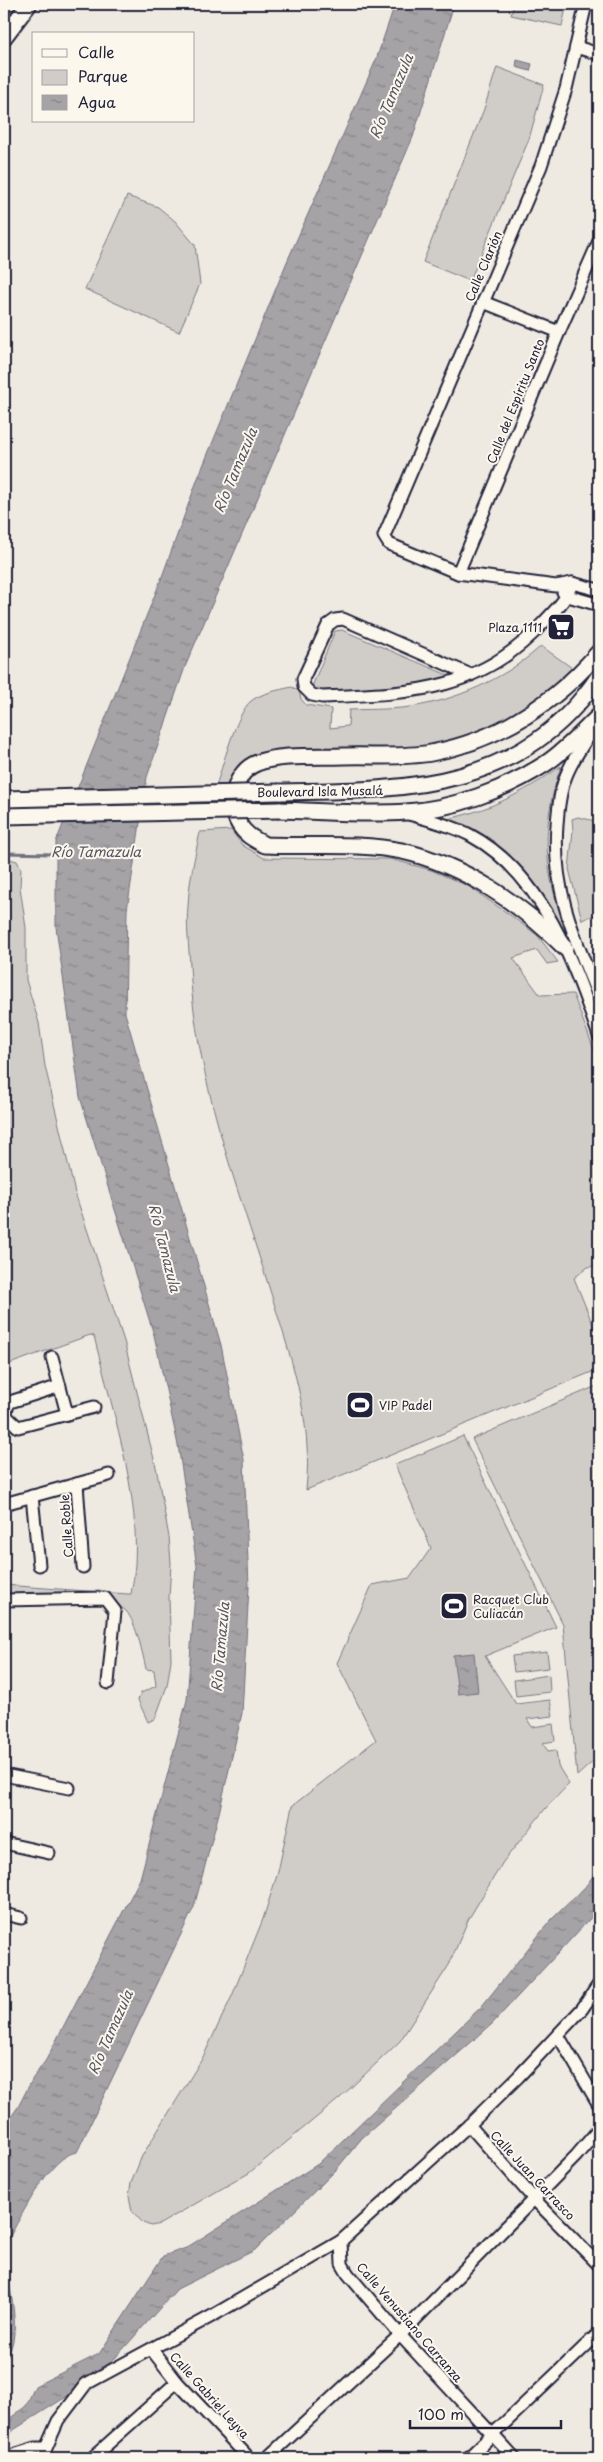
<svg xmlns="http://www.w3.org/2000/svg" width="603" height="2462" font-family="'Playpen Sans',sans-serif">
  <style>
    .green { fill: #d0cdc9; stroke: #797882 }
    .water { fill: url(#water-ripples); stroke: #716f7c }
    .lines { fill: none; stroke-linecap: round; stroke-linejoin: round }
    .stream { stroke: #716f7c; stroke-width: 3 }
    .minor-casing { stroke: #22223b; stroke-width: 15 }
    .major-casing { stroke: #22223b; stroke-width: 19 }
    .minor { stroke: #fbf7ec; stroke-width: 11 }
    .major { stroke: #fbf7ec; stroke-width: 15 }
    .major-bridge-casing { stroke: #22223b; stroke-width: 19; stroke-linecap: butt }
    .major-bridge { stroke: #fbf7ec; stroke-width: 15 }
    .labels { text-anchor: middle; dominant-baseline: central; stroke-width: 4; stroke-linejoin: round; paint-order: stroke }
    .street-label { font-size: 12px; fill: #22223b; stroke: #fbf7ec }
    .poi-label { font-size: 12px; fill: #22223b; stroke: #fbf7ec; text-anchor: start }
    .water-label { font-size: 14px; font-style: italic; fill: #575666; stroke: #fbf7ec }
  </style>
  <defs>
    <pattern id="water-ripples" width="26" height="14" patternUnits="userSpaceOnUse" patternTransform="scale(1.25)"><rect width="26" height="14" fill="#a6a3a7"/><path d="M2 4q2-2 4 0t4 0M15 11q2-2 4 0t4 0" fill="none" stroke="#878489"/></pattern>
  </defs>
  <rect width="100%" height="100%" fill="#eeeae2"/>
  <filter id="ink" filterUnits="userSpaceOnUse"><feTurbulence type="fractalNoise" baseFrequency=".02" numOctaves="2"/><feDisplacementMap in="SourceGraphic" scale="10" xChannelSelector="R" yChannelSelector="G"/><feConvolveMatrix kernelMatrix="1 2 1 2 8 2 1 2 1" color-interpolation-filters="sRGB"/></filter>
  <g filter="url(#ink)">
    <!-- green -->
    <g class="green">
      <path d="M 514,4 L 567,4 L 562,26 L 511,15 Z"/>
      <path d="M 497,67 L 544,85 L 529,139 L 470,281 L 423,262 L 484,109 Z"/>
      <path d="M 127,196 L 158,207 L 175,221 L 195,245 L 200,284 L 179,332 L 85,289 Z"/>
      <path d="M 342,630 L 457,679 L 332,696 L 311,689 L 335,631 Z"/>
      <path d="M 541,646 L 575,670 L 553,694 L 504,725 L 424,750 L 266,756 L 230,790 L 215,789 C 222,769 236,713 251,701 C 261,693 279,690 292,687 L 299,691 L 301,699 L 306,705 L 331,709 L 330,728 L 348,726 L 349,710 C 373,709 398,710 422,705 C 464,697 510,675 541,646 Z"/>
      <path d="M 561,766 C 533,850 551,896 584,973 L 551,914 L 505,857 L 435,821 C 482,814 523,794 561,766 Z"/>
      <path d="M 578,817 L 599,822 L 599,913 L 582,920 L 569,869 L 573,830 L 572,819 Z"/>
      <path d="M 231,830 L 242,845 L 264,858 L 390,859 L 431,870 L 468,886 L 510,915 L 537,935 L 558,962 L 547,964 L 537,950 L 513,958 L 540,995 L 573,994 L 599,1063 L 599,1265 L 588,1267 L 574,1278 L 599,1340 L 599,1369 L 306,1490 C 314,1419 289,1353 269,1287 C 236,1183 195,1076 190,966 C 189,946 186,926 188,906 C 189,881 195,856 200,832 Z"/>
      <path d="M 10,859 L 17,861 L 21,869 L 20,887 L 26,928 L 26,980 L 39,1023 L 45,1066 L 75,1193 L 124,1341 L 156,1467 L 169,1537 L 171,1563 L 169,1598 L 171,1660 L 167,1686 L 155,1719 L 148,1722 L 138,1700 L 141,1693 L 156,1686 L 154,1670 L 146,1669 C 143,1655 136,1622 126,1611 C 110,1594 29,1593 5,1595 L 4,1585 L 128,1594 L 131,1594 C 148,1514 113,1415 94,1336 L 90,1335 L 4,1366 L 4,862 Z"/>
      <path d="M 599,1385 L 599,1756 L 577,1776 L 563,1624 L 472,1439 Z"/>
      <path d="M 463,1436 L 556,1627 L 485,1656 L 516,1704 L 550,1700 L 553,1716 L 527,1719 L 532,1727 L 553,1724 L 555,1741 L 542,1743 L 548,1751 L 556,1750 L 558,1766 L 569,1784 L 545,1809 L 503,1862 L 468,1920 L 449,1965 L 400,2041 L 340,2098 L 249,2173 L 160,2224 L 151,2226 L 143,2223 L 132,2211 L 129,2196 L 131,2183 L 142,2156 L 202,2059 L 232,1996 L 263,1919 L 278,1872 L 292,1806 L 376,1740 L 337,1663 L 372,1585 L 410,1578 L 431,1548 L 395,1465 Z"/>
      <path d="M 547,1652 L 549,1668 L 514,1672 L 512,1656 Z"/>
      <path d="M 549,1675 L 550,1692 L 516,1696 L 514,1680 Z"/>
    </g>
    <!-- water -->
    <g class="water">
      <path d="M 395,4 L 454,4 L 413,137 L 185,667 L 147,777 L 127,910 L 125,1013 L 221,1345 L 244,1460 L 249,1587 L 242,1713 L 219,1813 L 194,1907 L 77,2152 C 50,2155 21,2217 8,2240 C 0,2279 29,2326 4,2362 L 4,2127 L 18,2107 L 33,2078 L 46,2060 L 140,1879 L 187,1700 L 197,1566 L 178,1445 L 154,1335 L 80,1097 L 56,927 L 56,842 L 160,582 L 198,478 L 286,264 L 376,60 Z"/>
      <path d="M 517,60 L 532,64 L 530,71 L 516,67 Z"/>
      <path d="M 474,1653 L 478,1692 L 458,1694 L 453,1655 Z"/>
      <path d="M 599,1868 L 599,1909 L 492,2024 L 362,2138 L 335,2171 L 255,2250 L 177,2289 L 116,2357 L 85,2385 L 4,2436 L 4,2423 L 26,2406 L 35,2386 L 99,2354 L 163,2256 L 186,2248 L 318,2164 L 482,2006 L 550,1921 L 585,1887 Z"/>
    </g>
    <g class="lines">
      <!-- stream -->
      <path class="stream" d="M 4,853 L 55,854"/>
      <defs>
        <g id="minor">
          <path d="M 586,4 L 566,89 L 541,166 L 384,536 L 389,544 L 458,573 L 556,586 L 572,583 L 599,590"/>
          <path d="M 576,47 L 599,54"/>
          <path d="M 483,302 L 559,332"/>
          <path d="M 458,573 L 559,332 L 599,241"/>
          <path d="M 563,592 L 568,596 L 599,605"/>
          <path d="M 471,675 L 343,619 L 335,620 L 328,625 L 303,679 L 304,687 L 312,695 L 322,697 C 410,693 479,693 543,623 C 555,610 567,600 572,583"/>
          <path d="M 595,726 C 585,742 573,758 566,776 C 560,791 558,809 557,825 C 552,891 575,938 599,998"/>
          <path d="M 409,814 C 429,820 451,825 470,835 C 543,874 574,964 599,1036"/>
          <path d="M 52,1357 L 67,1414"/>
          <path d="M 7,1417 L 6,1409 L 10,1402 L 60,1386"/>
          <path d="M 4,1418 L 7,1417 L 18,1427 L 94,1407"/>
          <path d="M 77,1484 L 83,1567"/>
          <path d="M 32,1496 L 39,1565"/>
          <path d="M 4,1504 L 109,1475"/>
          <path d="M 4,1600 L 105,1598 L 115,1611 L 108,1683"/>
          <path d="M 4,1777 L 4,1775 L 69,1788"/>
          <path d="M 4,1843 L 49,1853"/>
          <path d="M 4,1914 L 21,1918"/>
          <path d="M 558,2035 L 599,2105"/>
          <path d="M 469,2125 L 534,2199 L 599,2265"/>
          <path d="M 341,2241 L 342,2264 L 348,2274 L 400,2335 L 514,2458"/>
          <path d="M 152,2350 L 177,2382 L 249,2458"/>
          <path d="M 4,2458 L 36,2448 L 46,2448"/>
          <path d="M 44,2458 L 46,2448 L 58,2421 L 86,2384 L 212,2316 L 341,2241 L 469,2125 L 518,2077 L 582,2009 L 599,1984"/>
          <path d="M 92,2458 L 177,2382"/>
          <path d="M 267,2458 L 400,2335 L 576,2156 L 599,2129"/>
          <path d="M 468,2458 L 599,2333"/>
        </g>
        <g id="major">
          <path d="M 4,37 L 29,4"/>
          <path d="M 279,792 C 404,790 521,792 599,676"/>
          <path d="M 279,810 C 321,811 364,815 406,812 C 453,809 505,790 545,764 C 565,751 582,732 599,716"/>
          <path d="M 565,948 C 521,904 464,865 402,851 C 360,842 309,847 265,845 C 254,839 245,835 239,824 C 227,804 235,771 257,763 C 280,754 319,757 344,756 C 372,755 403,758 431,753 C 499,740 555,703 599,652"/>
        </g>
      </defs>
      <!-- minor casing -->
      <use href="#minor" class="minor-casing"/>
      <!-- major casing -->
      <use href="#major" class="major-casing"/>
      <!-- minor -->
      <use href="#minor" class="minor"/>
      <!-- major -->
      <use href="#major" class="major"/>
      <defs>
        <g id="major-bridge">
          <path d="M 4,799 L 279,792"/>
          <path d="M 4,816 L 279,810"/>
        </g>
      </defs>
      <!-- major-bridge casing -->
      <use href="#major-bridge" class="major-bridge-casing"/>
      <!-- major-bridge -->
      <use href="#major-bridge" class="major-bridge"/>
    </g>
  </g>
  <!-- icons -->
  <defs>
    <symbol id="supermarket-square" viewBox="-11 -11 22 22"><rect x="-9" y="-9" width="18" height="18" rx="4" fill="#22223b" stroke="#fbf7ec"/><path d="M-6-5.5h2.5l.6 2H6L4.5 2H-2.5L-4.4-4H-6ZM-1.5 3.2a1.3 1.3 0 1 0 .1 0ZM3 3.2a1.3 1.3 0 1 0 .1 0Z" fill="#fff"/></symbol>
    <symbol id="stadium-square" viewBox="-11 -11 22 22"><rect x="-9" y="-9" width="18" height="18" rx="4" fill="#22223b" stroke="#fbf7ec"/><path d="M0-5a6.5 5 0 1 0 0 10a6.5 5 0 1 0 0-10ZM-3.5-1.8h7v3.6h-7Z" fill="#fff"/></symbol>
  </defs>
  <g fill-rule="evenodd">
    <use href="#supermarket-square" x="545" y="611" width="32" height="32"/>
    <use href="#stadium-square" x="344" y="1389" width="32" height="32"/>
    <use href="#stadium-square" x="438" y="1590" width="32" height="32"/>
  </g>
  <g class="labels">
    <!-- street labels -->
    <g class="street-label">
      <text transform="translate(483 266) rotate(-67)">Calle Clarión</text>
      <text transform="translate(515 401) rotate(-68)">Calle del Espíritu Santo</text>
      <text transform="translate(320 791) rotate(-1)">Boulevard Isla Musalá</text>
      <text transform="translate(66 1526) rotate(-94)">Calle Roble</text>
      <text transform="translate(533 2175) rotate(47)">Calle Juan Carrasco</text>
      <text transform="translate(410 2322) rotate(49)">Calle Venustiano Carranza</text>
      <text transform="translate(210 2395) rotate(48)">Calle Gabriel Leyva</text>
    </g>
    <!-- poi labels -->
    <g class="poi-label">
      <text x="542" y="627" text-anchor="end">Plaza 1111</text>
      <text x="379" y="1405">VIP Padel</text>
      <text x="473" y="1599">Racquet Club<tspan x="473" dy="14">Culiacán</tspan></text>
    </g>
    <!-- water labels -->
    <g class="water-label">
      <text transform="translate(391 96) rotate(-67)">Río Tamazula</text>
      <text transform="translate(235 470) rotate(-67)">Río Tamazula</text>
      <text x="96" y="851">Río Tamazula</text>
      <text transform="translate(165 1248) rotate(76)">Río Tamazula</text>
      <text transform="translate(220 1647) rotate(-85)">Río Tamazula</text>
      <text transform="translate(110 2032) rotate(-66)">Río Tamazula</text>
    </g>
  </g>
  <!-- margin -->
  <rect width="603" height="2462" fill="none" stroke="#fbf7ec" stroke-width="20"/>
  <rect x="10" y="10" width="583" height="2442" fill="none" stroke="#22223b" stroke-width="2" filter="url(#ink)"/>
  <!-- legend -->
  <rect x="32" y="32" width="162" height="90" fill="#fbf7ec" stroke="#a4a2a5"/>
  <rect x="42" y="49" width="25" height="8" fill="#fbf7ec" stroke="#a4a2a5"/>
  <text x="78" y="58" font-size="15" fill="#22223b">Calle</text>
  <rect x="42" y="70" width="25" height="15" fill="#d0cdc9" stroke="#a4a2a5"/>
  <text x="78" y="82" font-size="15" fill="#22223b">Parque</text>
  <rect x="42" y="95" width="25" height="15" fill="url(#water-ripples)" stroke="#a4a2a5"/>
  <text x="78" y="108" font-size="15" fill="#22223b">Agua</text>
  <!-- scale -->
  <path d="M410 2420v8h151v-8" fill="none" stroke="#22223b" stroke-width="2.5"/>
  <text x="418" y="2420" font-size="15" fill="#22223b" stroke="#fbf7ec" stroke-width="4" paint-order="stroke">100 m</text>
</svg>
